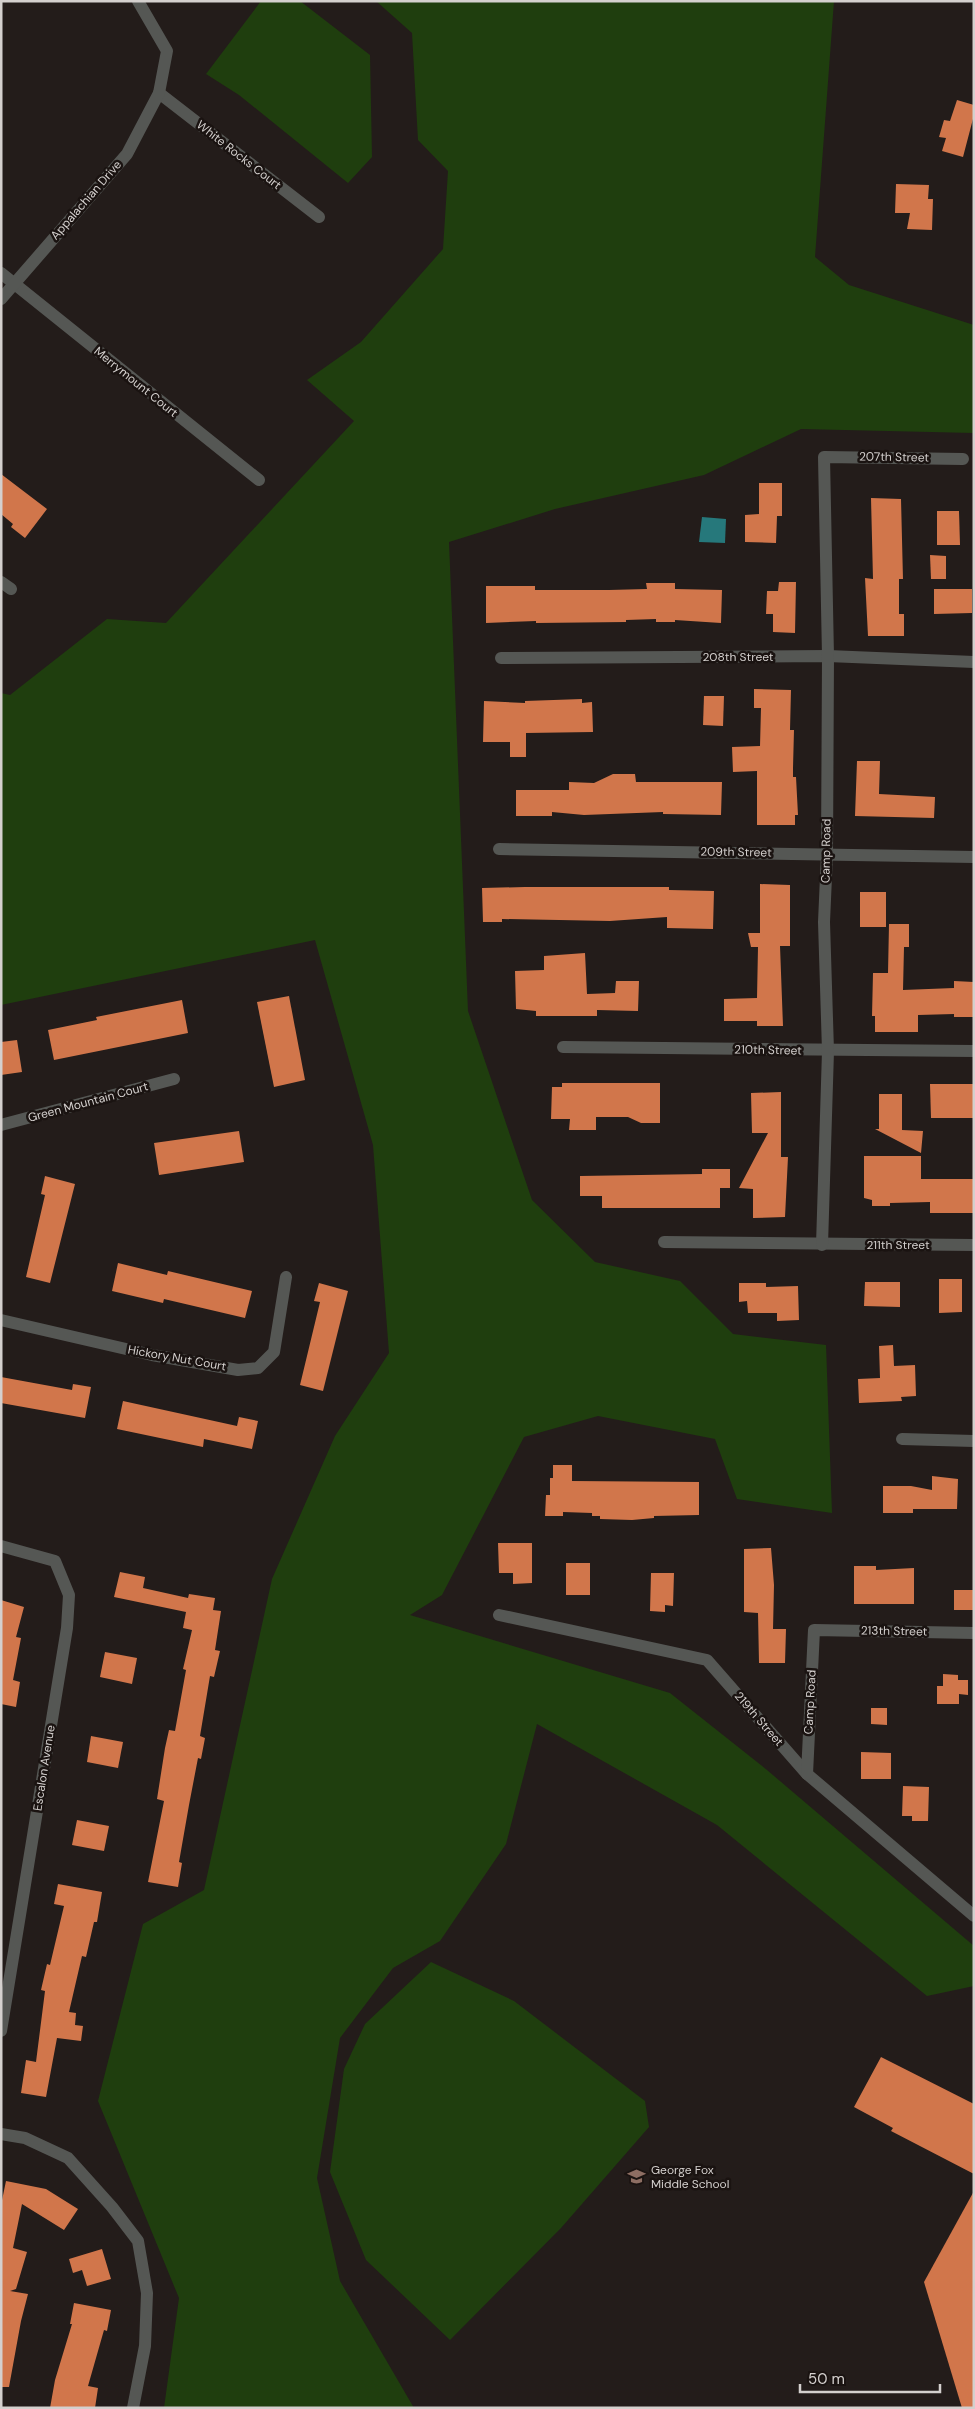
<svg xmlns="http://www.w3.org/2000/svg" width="975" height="2409" font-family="'DM Sans',sans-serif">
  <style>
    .green { fill: #1f3e0e }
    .water { fill: #26787b }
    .building { fill: #d1764b }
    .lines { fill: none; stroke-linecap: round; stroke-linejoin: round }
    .minor { stroke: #555754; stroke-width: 12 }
    .labels { text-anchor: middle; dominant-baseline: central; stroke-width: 5; stroke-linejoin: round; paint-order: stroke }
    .street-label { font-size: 12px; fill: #d4d0ce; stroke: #1a1311 }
    .poi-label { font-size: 12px; fill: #d4d0ce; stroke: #1a1311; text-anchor: start }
  </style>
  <rect width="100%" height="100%" fill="#231c1a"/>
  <!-- green -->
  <g class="green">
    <path d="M 261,1 L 300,1 L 370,55 L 372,157 L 348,183 L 239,95 L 206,74 Z"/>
    <path d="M 376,1 L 834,1 L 815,257 L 849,285 L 974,325 L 974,433 L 801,429 L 704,475 L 555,509 L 449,542 L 468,1011 L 532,1200 L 595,1262 L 680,1281 L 733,1334 L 826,1345 L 832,1513 L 737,1499 L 715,1439 L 598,1416 L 524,1437 L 442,1595 L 410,1615 L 670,1693 L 767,1770 L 974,1946 L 974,1986 L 927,1996 L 717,1825 L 537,1724 L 506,1844 L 440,1941 L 393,1968 L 340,2038 L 317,2178 L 340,2281 L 414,2408 L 164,2408 L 179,2298 L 98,2101 L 143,1924 L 204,1890 L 272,1579 L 335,1436 L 389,1353 L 373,1145 L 315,940 L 1,1005 L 1,693 L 10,695 L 107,619 L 166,623 L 354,421 L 307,380 L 361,342 L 443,249 L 448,171 L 418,140 L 412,33 Z"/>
    <path d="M 431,1962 L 514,2001 L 645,2101 L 649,2127 L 561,2228 L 450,2340 L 366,2260 L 330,2172 L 344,2069 L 365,2024 Z"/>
  </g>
  <!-- water -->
  <path class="water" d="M 702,517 L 726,519 L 725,543 L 699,542 Z"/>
  <!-- building -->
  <g class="building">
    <path d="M 957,100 L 974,105 L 974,115 L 963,157 L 942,151 L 946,138 L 939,137 L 944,120 L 950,121 Z"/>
    <path d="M 896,184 L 929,185 L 928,199 L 933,199 L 932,230 L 907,229 L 910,213 L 895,213 Z"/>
    <path d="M 1,474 L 47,509 L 25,538 L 11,527 L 13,524 L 1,514 Z"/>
    <path d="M 759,483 L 782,483 L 782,516 L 777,516 L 776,543 L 745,542 L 745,515 L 759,514 Z"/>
    <path d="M 871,498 L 901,499 L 903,579 L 899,579 L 899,614 L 904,614 L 904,636 L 868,636 L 865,578 L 873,579 Z"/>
    <path d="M 937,511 L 959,511 L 960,545 L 937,545 Z"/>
    <path d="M 930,555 L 946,556 L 946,579 L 931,579 Z"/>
    <path d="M 779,582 L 796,582 L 795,633 L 773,632 L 773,614 L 766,614 L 767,591 L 778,591 Z"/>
    <path d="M 646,583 L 675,583 L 675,589 L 722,590 L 721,623 L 675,620 L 675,622 L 656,622 L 656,619 L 626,620 L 626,622 L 536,623 L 536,621 L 486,623 L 486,586 L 535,586 L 535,590 L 609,590 L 647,589 Z"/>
    <path d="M 934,589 L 972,589 L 972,613 L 934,614 Z"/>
    <path d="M 754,689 L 791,690 L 790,730 L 794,730 L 793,768 L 793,777 L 796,777 L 798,815 L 795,815 L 795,825 L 757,825 L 757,771 L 733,772 L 732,747 L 760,746 L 761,708 L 754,708 Z"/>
    <path d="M 704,696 L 724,696 L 723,726 L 703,725 Z"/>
    <path d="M 582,699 L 582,703 L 592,702 L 593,732 L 526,733 L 526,757 L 510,757 L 510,742 L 483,742 L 484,701 L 525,703 L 525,701 Z"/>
    <path d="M 857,761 L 880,761 L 879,794 L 935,797 L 934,818 L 855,816 Z"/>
    <path d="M 613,774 L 635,774 L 636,782 L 722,782 L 721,815 L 663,814 L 663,812 L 584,815 L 552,812 L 552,816 L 516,816 L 516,790 L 569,790 L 569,782 L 594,783 Z"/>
    <path d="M 760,884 L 790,885 L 790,946 L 780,946 L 783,1026 L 757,1026 L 757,1021 L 724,1021 L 724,999 L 757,998 L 758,947 L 751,947 L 748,933 L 760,933 Z"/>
    <path d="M 525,887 L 669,887 L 669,890 L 714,891 L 713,929 L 667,928 L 667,917 L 610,921 L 502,919 L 502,922 L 483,922 L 482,888 Z"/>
    <rect x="860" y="892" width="26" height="35"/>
    <path d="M 889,924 L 909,924 L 909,947 L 904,947 L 903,990 L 954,988 L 954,981 L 974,982 L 974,1017 L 954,1017 L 954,1014 L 918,1015 L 918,1032 L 875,1032 L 875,1016 L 872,1016 L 873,973 L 888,973 Z"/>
    <path d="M 585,953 L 587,994 L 615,993 L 616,981 L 639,981 L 638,1011 L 597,1010 L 597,1016 L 536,1016 L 536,1011 L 516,1009 L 515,971 L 544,970 L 544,956 Z"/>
    <path d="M 289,996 L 305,1080 L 274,1087 L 257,1002 Z"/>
    <path d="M 182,1000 L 188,1033 L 54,1060 L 48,1030 L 97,1020 L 96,1017 Z"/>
    <path d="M 17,1040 L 22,1072 L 1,1075 L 1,1042 Z"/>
    <path d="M 562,1083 L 660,1083 L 660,1123 L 641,1123 L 628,1117 L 596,1117 L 596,1130 L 569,1130 L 570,1119 L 551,1119 L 552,1087 L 562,1087 Z"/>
    <path d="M 930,1084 L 974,1084 L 974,1118 L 931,1118 Z"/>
    <path d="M 781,1092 L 781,1157 L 788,1157 L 785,1217 L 753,1218 L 753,1189 L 739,1188 L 768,1133 L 752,1133 L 751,1093 Z"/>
    <path d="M 879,1094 L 902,1094 L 902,1130 L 923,1131 L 921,1153 L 875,1129 L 879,1129 Z"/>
    <path d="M 239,1131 L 244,1162 L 159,1175 L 154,1143 Z"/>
    <path d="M 864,1156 L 921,1156 L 921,1179 L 974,1179 L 974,1213 L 930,1213 L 930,1202 L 890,1203 L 890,1206 L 872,1206 L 872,1200 L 864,1198 Z"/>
    <path d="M 702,1169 L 730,1169 L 730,1188 L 720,1188 L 720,1208 L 602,1208 L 602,1196 L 580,1196 L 580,1176 L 702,1174 Z"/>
    <path d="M 45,1176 L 75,1184 L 50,1283 L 26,1277 L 45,1195 L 41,1194 Z"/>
    <path d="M 118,1263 L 167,1275 L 168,1271 L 252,1291 L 245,1318 L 164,1299 L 163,1303 L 112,1291 Z"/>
    <path d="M 939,1279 L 962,1279 L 962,1312 L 939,1313 Z"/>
    <path d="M 865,1282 L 900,1282 L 900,1307 L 864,1306 Z"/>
    <path d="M 319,1283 L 348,1291 L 323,1391 L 300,1385 L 320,1302 L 314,1301 Z"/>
    <path d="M 739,1283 L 766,1283 L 766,1287 L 798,1286 L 799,1320 L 777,1321 L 777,1313 L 748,1313 L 747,1301 L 739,1302 Z"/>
    <path d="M 893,1345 L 894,1366 L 915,1365 L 916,1396 L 901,1397 L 902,1401 L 859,1403 L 858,1379 L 880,1378 L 879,1346 Z"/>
    <path d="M 1,1377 L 72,1390 L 73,1384 L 91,1387 L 85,1418 L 1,1403 Z"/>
    <path d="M 123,1401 L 237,1426 L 239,1417 L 258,1421 L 252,1449 L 204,1439 L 203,1447 L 117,1429 Z"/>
    <path d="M 553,1465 L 572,1465 L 572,1481 L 699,1482 L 699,1515 L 654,1516 L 654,1518 L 632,1520 L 600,1519 L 600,1516 L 592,1516 L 592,1513 L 563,1512 L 563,1516 L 545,1516 L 546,1495 L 550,1495 L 550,1478 L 553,1478 Z"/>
    <path d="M 932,1476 L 958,1479 L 957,1509 L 913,1509 L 913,1513 L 883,1513 L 883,1486 L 911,1486 L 932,1490 Z"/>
    <path d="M 498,1543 L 532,1543 L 532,1583 L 513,1584 L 513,1573 L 499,1573 Z"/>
    <path d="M 771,1548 L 774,1585 L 773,1629 L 786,1629 L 785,1663 L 759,1663 L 758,1613 L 744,1612 L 744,1549 Z"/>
    <rect x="566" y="1563" width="24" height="32"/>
    <path d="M 854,1566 L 876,1566 L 876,1570 L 914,1568 L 914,1604 L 854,1604 Z"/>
    <path d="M 120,1572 L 145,1577 L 143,1588 L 188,1598 L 189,1594 L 215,1598 L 213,1610 L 221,1611 L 215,1650 L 220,1651 L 214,1677 L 210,1676 L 200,1736 L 205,1738 L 201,1759 L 198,1758 L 189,1805 L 179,1862 L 182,1863 L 178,1887 L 148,1882 L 164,1801 L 157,1799 L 165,1748 L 169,1730 L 175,1731 L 186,1670 L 183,1669 L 192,1630 L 183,1628 L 186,1612 L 114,1597 Z"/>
    <path d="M 651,1573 L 674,1573 L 673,1606 L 665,1605 L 665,1612 L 650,1611 Z"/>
    <rect x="954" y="1590" width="20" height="20"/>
    <path d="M 1,1600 L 24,1607 L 16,1637 L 21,1638 L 13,1680 L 20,1682 L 16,1707 L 1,1704 Z"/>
    <path d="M 105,1652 L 137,1658 L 132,1684 L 100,1677 Z"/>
    <path d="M 943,1674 L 958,1675 L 958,1680 L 968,1680 L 968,1695 L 959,1694 L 959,1704 L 937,1704 L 937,1686 L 943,1686 Z"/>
    <path d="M 871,1708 L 887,1708 L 887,1725 L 871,1724 Z"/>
    <path d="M 91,1736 L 123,1742 L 118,1768 L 87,1762 Z"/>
    <path d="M 861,1752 L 891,1753 L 891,1779 L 861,1779 Z"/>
    <path d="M 903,1786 L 929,1787 L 928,1821 L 912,1821 L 912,1816 L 902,1816 Z"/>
    <path d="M 77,1820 L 109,1826 L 104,1851 L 72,1845 Z"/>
    <path d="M 58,1884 L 102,1892 L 97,1922 L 94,1922 L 86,1957 L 82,1956 L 69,2012 L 76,2013 L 75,2025 L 83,2026 L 81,2041 L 57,2038 L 46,2097 L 21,2093 L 26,2060 L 36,2062 L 45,1991 L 41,1990 L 47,1964 L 50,1965 L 64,1906 L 54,1904 Z"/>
    <path d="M 881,2057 L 974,2104 L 974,2174 L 891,2131 L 893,2128 L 854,2107 Z"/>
    <path d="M 6,2181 L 46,2189 L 78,2209 L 64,2230 L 22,2204 L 13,2248 L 27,2252 L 16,2289 L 10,2291 L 28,2294 L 21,2321 L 9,2387 L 1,2387 L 1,2205 Z"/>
    <path d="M 974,2191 L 974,2408 L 962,2408 L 924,2282 Z"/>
    <path d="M 102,2249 L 111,2279 L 87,2286 L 82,2270 L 73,2273 L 69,2259 Z"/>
    <path d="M 74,2303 L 111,2310 L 107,2331 L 104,2330 L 88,2386 L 98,2388 L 95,2408 L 50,2408 L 55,2380 L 72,2324 L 70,2324 Z"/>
  </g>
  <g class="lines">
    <!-- minor -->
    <g class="minor">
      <path d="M 159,93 L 319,217"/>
      <path d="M 1,273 L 259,480"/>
      <path d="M 1,299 L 127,154 L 159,93 L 167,51 L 138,1"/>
      <path d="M 1,582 L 11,589"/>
      <path d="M 501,658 L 828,656 L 974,662"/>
      <path d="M 499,849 L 974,857"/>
      <path d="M 563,1047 L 974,1051"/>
      <path d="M 1,1125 L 174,1079"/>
      <path d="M 664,1242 L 974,1245"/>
      <path d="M 822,1245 L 828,1051 L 824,922 L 827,854 L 828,656 L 824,457 L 963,459"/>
      <path d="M 1,1320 L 152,1355 L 238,1370 L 258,1368 L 274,1352 L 286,1277"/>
      <path d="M 902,1439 L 974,1441"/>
      <path d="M 1,1546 L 55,1561 L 69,1595 L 67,1628 L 1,2031"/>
      <path d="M 499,1615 L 707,1660 L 807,1774 L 974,1916"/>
      <path d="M 807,1774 L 814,1630 L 974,1633"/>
      <path d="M 1,2134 L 25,2138 L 68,2158 L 112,2207 L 138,2241 L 147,2293 L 145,2346 L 133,2408"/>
    </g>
  </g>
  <!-- icons -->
  <defs>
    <symbol id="school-bare" viewBox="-9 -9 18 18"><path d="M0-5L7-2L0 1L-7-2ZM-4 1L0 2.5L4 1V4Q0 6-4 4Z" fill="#8d6e63" stroke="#1a1311" stroke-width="2.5" paint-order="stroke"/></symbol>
  </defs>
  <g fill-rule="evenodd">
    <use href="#school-bare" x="624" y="2164" width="25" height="25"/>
  </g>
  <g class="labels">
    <!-- street labels -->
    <g class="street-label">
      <text transform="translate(239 155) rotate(38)">White Rocks Court</text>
      <text transform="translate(86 200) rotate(-49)">Appalachian Drive</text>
      <text transform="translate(136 382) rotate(39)">Merrymount Court</text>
      <text transform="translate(894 457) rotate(1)">207th Street</text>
      <text x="738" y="657">208th Street</text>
      <text transform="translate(826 851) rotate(-89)">Camp Road</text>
      <text transform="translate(736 852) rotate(1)">209th Street</text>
      <text transform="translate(768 1050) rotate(1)">210th Street</text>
      <text transform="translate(88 1102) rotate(-15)">Green Mountain Court</text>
      <text x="898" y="1245">211th Street</text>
      <text transform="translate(177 1358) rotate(10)">Hickory Nut Court</text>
      <text transform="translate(894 1631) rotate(1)">213th Street</text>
      <text transform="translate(810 1702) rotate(-87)">Camp Road</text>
      <text transform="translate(759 1719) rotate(49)">219th Street</text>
      <text transform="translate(44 1768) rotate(-81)">Escalon Avenue</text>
    </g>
    <!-- poi labels -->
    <g class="poi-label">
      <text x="651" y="2170">George Fox<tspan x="651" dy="14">Middle School</tspan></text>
    </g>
  </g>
  <!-- border -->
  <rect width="975" height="2409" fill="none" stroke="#d4d0ce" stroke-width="5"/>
  <!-- scale -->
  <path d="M800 2384v8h140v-8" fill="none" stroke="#d4d0ce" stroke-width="2.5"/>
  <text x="808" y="2384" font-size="15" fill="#d4d0ce" stroke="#1a1311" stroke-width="4" paint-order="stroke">50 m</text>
</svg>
